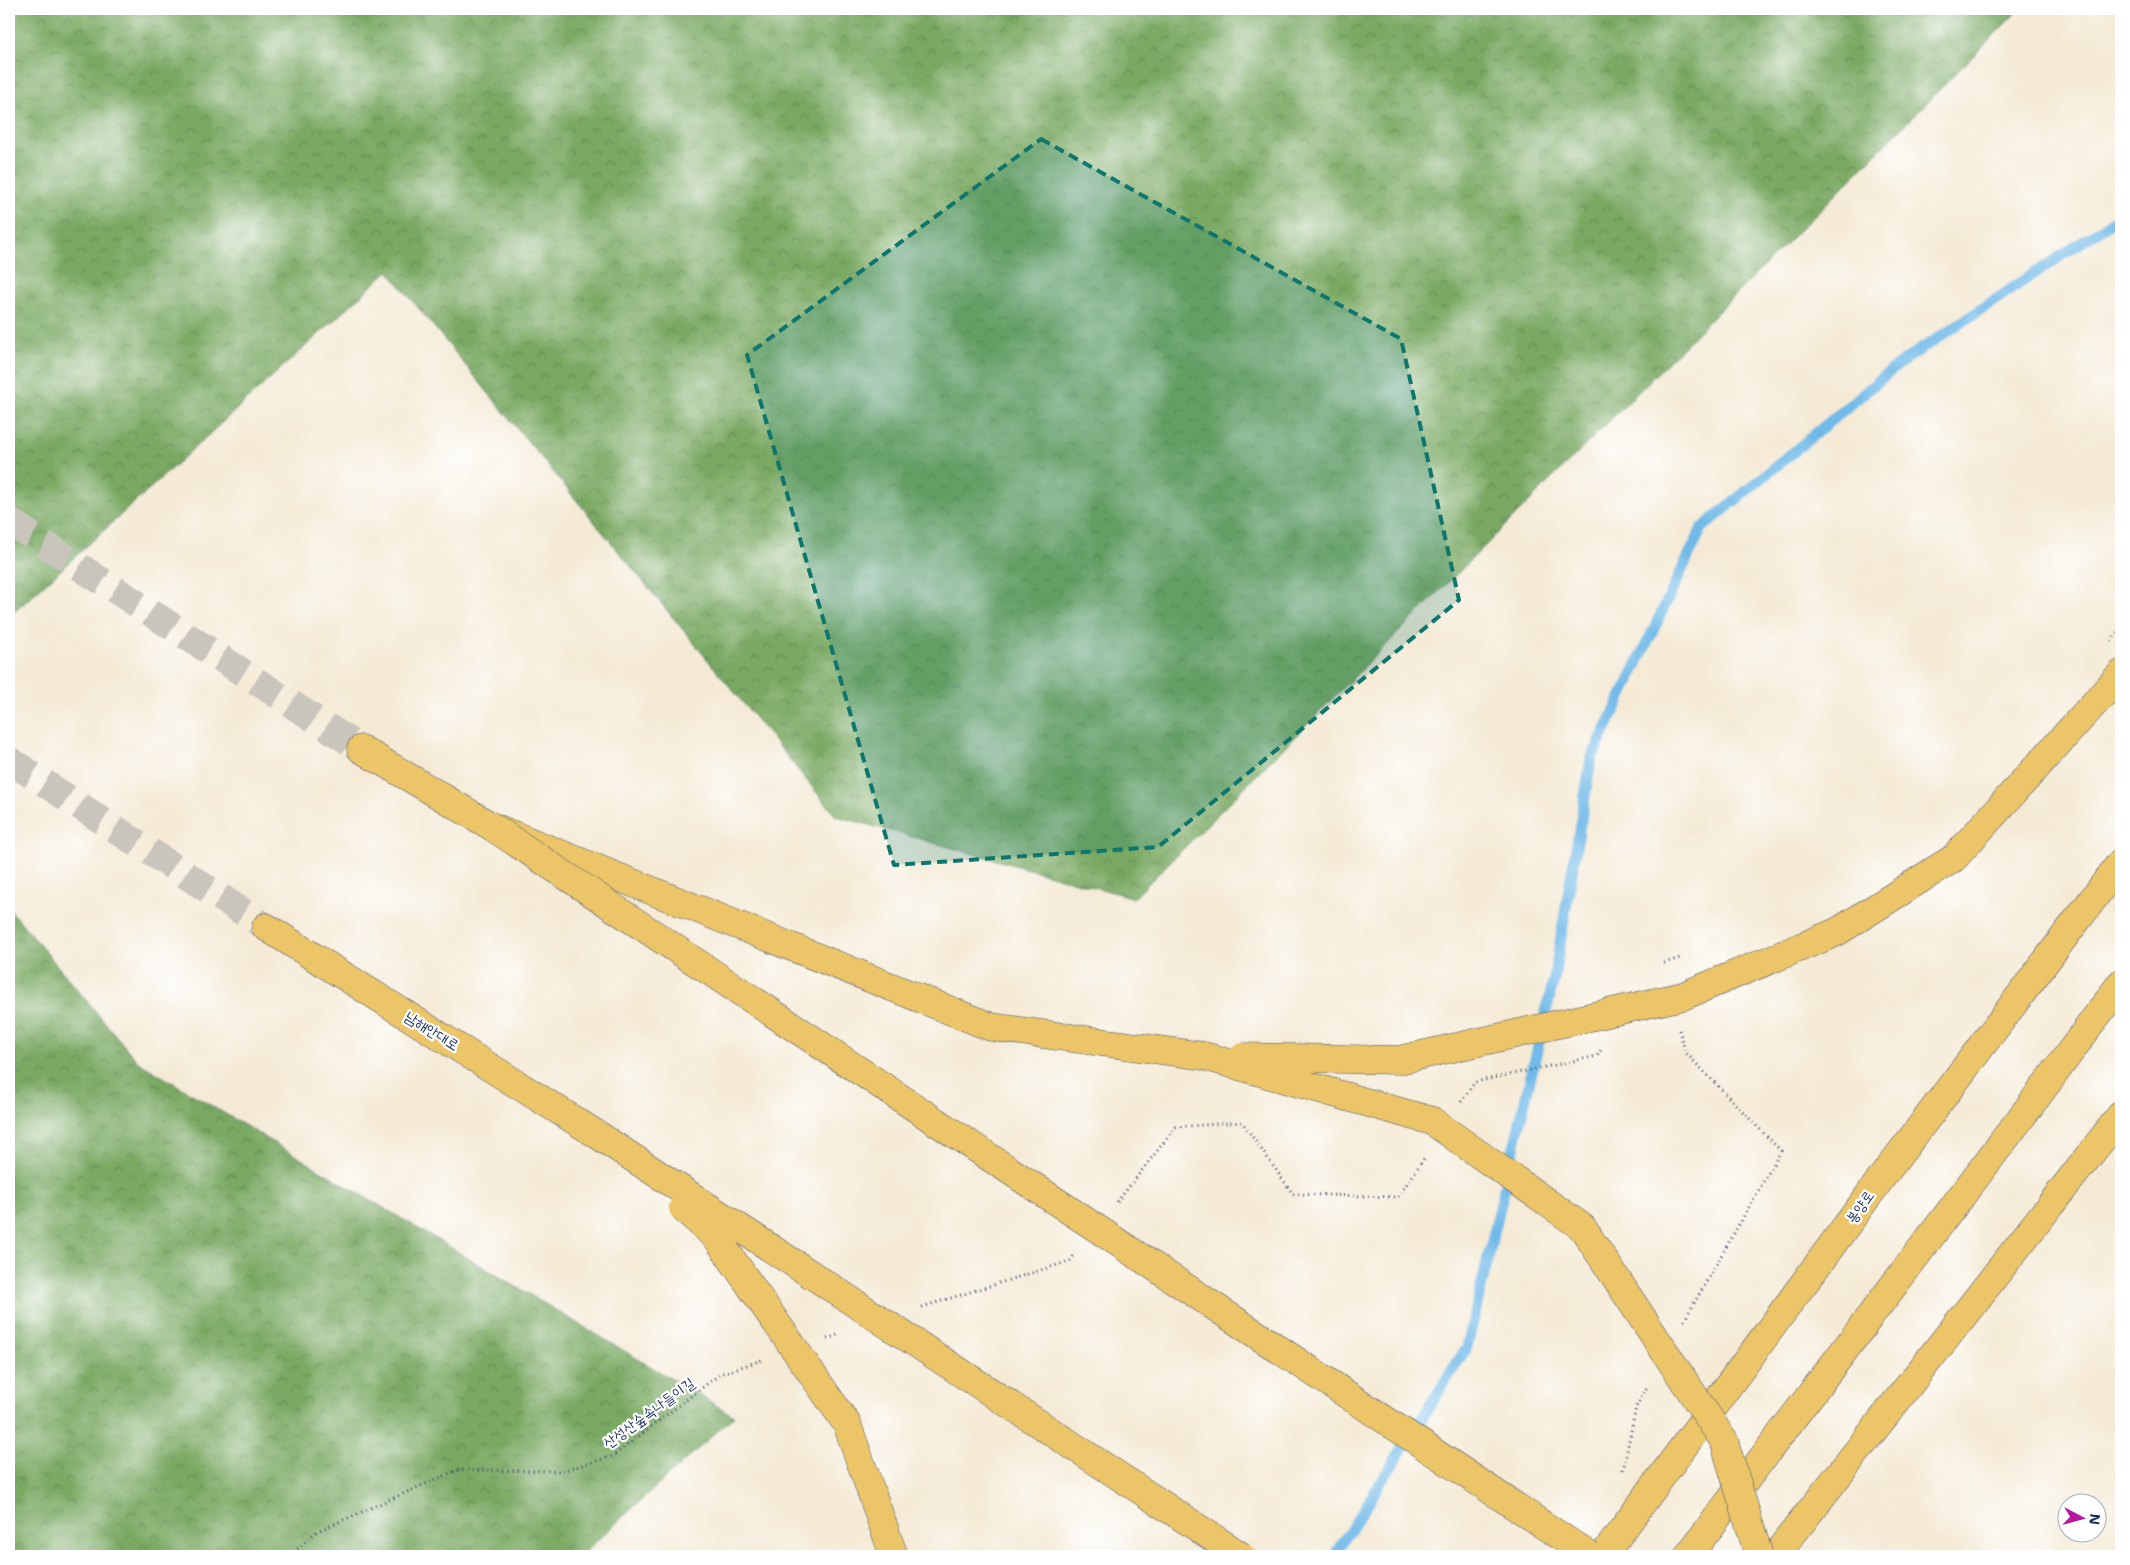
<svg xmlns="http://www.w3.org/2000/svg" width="2130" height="1565" font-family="'Shantell Sans','Poor Story',sans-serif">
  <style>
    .forest { fill: url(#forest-crowns); stroke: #4a6c60 }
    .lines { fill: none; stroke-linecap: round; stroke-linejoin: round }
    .stream { stroke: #6fb9e8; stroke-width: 11 }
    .trunk-tunnel { stroke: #c9c5bd; stroke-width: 28; stroke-dasharray: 28 14; stroke-linecap: butt }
    .primary-casing { stroke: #3c4b70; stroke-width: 29 }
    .trunk-casing { stroke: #3c4b70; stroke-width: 29 }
    .path { stroke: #3c4b70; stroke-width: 3; stroke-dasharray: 1 4; stroke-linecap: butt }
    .primary { stroke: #edc569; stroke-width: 28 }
    .trunk { stroke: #edc569; stroke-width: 28 }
    .trunk-bridge-casing { stroke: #3c4b70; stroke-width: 29; stroke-linecap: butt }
    .trunk-bridge { stroke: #edc569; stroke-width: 28 }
    .marked { fill: #0f766e; fill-opacity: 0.2; stroke: #0f766e; stroke-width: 4; stroke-dasharray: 10 6; stroke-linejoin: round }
    .labels { text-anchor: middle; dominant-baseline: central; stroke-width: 4.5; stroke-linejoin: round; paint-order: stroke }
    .street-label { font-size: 15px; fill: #1b2f5e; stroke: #fff }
  </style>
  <defs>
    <pattern id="forest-crowns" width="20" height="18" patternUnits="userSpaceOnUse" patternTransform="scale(1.25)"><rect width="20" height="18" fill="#79a962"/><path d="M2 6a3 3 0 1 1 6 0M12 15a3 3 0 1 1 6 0" fill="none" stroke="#628a54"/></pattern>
  </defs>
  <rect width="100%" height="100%" fill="#fff"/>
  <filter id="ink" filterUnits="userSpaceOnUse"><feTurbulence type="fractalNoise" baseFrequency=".02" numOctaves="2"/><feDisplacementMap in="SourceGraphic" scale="10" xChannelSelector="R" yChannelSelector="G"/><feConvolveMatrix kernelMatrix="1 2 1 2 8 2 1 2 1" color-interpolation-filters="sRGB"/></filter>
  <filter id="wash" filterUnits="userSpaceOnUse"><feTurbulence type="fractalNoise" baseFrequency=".0096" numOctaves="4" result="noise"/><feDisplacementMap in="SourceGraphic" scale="20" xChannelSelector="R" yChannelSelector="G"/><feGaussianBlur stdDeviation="1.12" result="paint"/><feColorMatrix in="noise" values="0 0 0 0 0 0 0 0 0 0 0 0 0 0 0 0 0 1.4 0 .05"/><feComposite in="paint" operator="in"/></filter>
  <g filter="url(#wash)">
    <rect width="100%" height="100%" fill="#f4ead5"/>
    <!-- forest -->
    <g class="forest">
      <path d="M 9,9 L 2020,9 L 1134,898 L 836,816 L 388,271 L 9,617 Z"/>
      <path d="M 9,908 L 138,1062 L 734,1416 L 580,1556 L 9,1556 Z"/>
    </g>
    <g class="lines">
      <!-- stream -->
      <path class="stream" d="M 1334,1556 L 1467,1347 L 1554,978 L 1591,760 L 1702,528 L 1899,364 L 2121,216"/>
    </g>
  </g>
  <g filter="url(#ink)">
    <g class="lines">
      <!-- trunk-tunnel -->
      <g class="trunk-tunnel">
        <path d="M 9,521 L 361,749"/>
        <path d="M 9,760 L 266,927"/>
      </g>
      <defs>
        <g id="primary">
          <path d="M 1603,1556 L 1877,1184 L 2121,862"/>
          <path d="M 1688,1556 L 2045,1086 L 2121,983"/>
        </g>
        <g id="trunk">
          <path d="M 361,749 L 491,826 L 991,1027 L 1204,1056"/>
          <path d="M 1954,858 L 2121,674"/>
          <path d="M 266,927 L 598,1135"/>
          <path d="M 1775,1556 L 2121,1115"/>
        </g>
      </defs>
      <!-- primary casing -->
      <use href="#primary" class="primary-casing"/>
      <!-- trunk casing -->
      <use href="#trunk" class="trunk-casing"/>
      <!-- path -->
      <g class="path">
        <path d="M 2111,641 L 2121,627"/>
        <path d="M 1664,963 L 1680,958"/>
        <path d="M 1679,1030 L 1686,1053 L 1781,1151 L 1684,1321"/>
        <path d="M 1461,1102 L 1475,1082 L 1597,1056 L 1601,1050"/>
        <path d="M 1117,1202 L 1176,1127 L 1242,1122 L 1293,1194 L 1398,1197 L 1425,1157"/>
        <path d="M 922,1307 L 1070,1261 L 1075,1254"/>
        <path d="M 827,1339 L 840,1334"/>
        <path d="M 1623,1470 L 1636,1407 L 1647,1387"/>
        <path d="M 290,1556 L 316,1532 L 457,1470 L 562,1471 L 613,1456 L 720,1374 L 762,1360"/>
      </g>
      <!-- primary -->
      <use href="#primary" class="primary"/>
      <!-- trunk -->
      <use href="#trunk" class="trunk"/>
      <defs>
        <g id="trunk-bridge">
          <path d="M 491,826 L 1590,1556"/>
          <path d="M 1204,1056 L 1432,1121 L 1582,1227 L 1724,1441 L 1759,1556"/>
          <path d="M 1243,1057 L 1399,1060 L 1683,996 L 1837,932 L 1954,858"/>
          <path d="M 598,1135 L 1241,1556"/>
          <path d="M 683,1208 L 717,1238 L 847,1424 L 894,1556"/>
        </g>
      </defs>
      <!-- trunk-bridge casing -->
      <use href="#trunk-bridge" class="trunk-bridge-casing"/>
      <!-- trunk-bridge -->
      <use href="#trunk-bridge" class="trunk-bridge"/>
    </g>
  </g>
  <!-- marked area -->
  <path class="marked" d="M 1041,139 L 1401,339 L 1459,600 L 1158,847 L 894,865 L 747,355 Z"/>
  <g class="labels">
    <!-- street labels -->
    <g class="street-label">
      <text transform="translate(432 1031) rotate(32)">남해안대로</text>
      <text transform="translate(1860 1207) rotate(-54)">봉양로</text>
      <text transform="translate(649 1413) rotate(-36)">산성산숲속나들이길</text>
    </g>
  </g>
  <!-- margin -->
  <rect width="2130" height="1565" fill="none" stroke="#fff" stroke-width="30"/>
  <!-- north arrow -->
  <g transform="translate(2082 1518) rotate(96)"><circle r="24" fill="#ffffff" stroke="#a4acbf"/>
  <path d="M0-4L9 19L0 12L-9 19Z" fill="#b5179e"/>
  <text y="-8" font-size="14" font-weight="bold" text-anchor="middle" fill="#1b2f5e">N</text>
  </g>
</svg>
